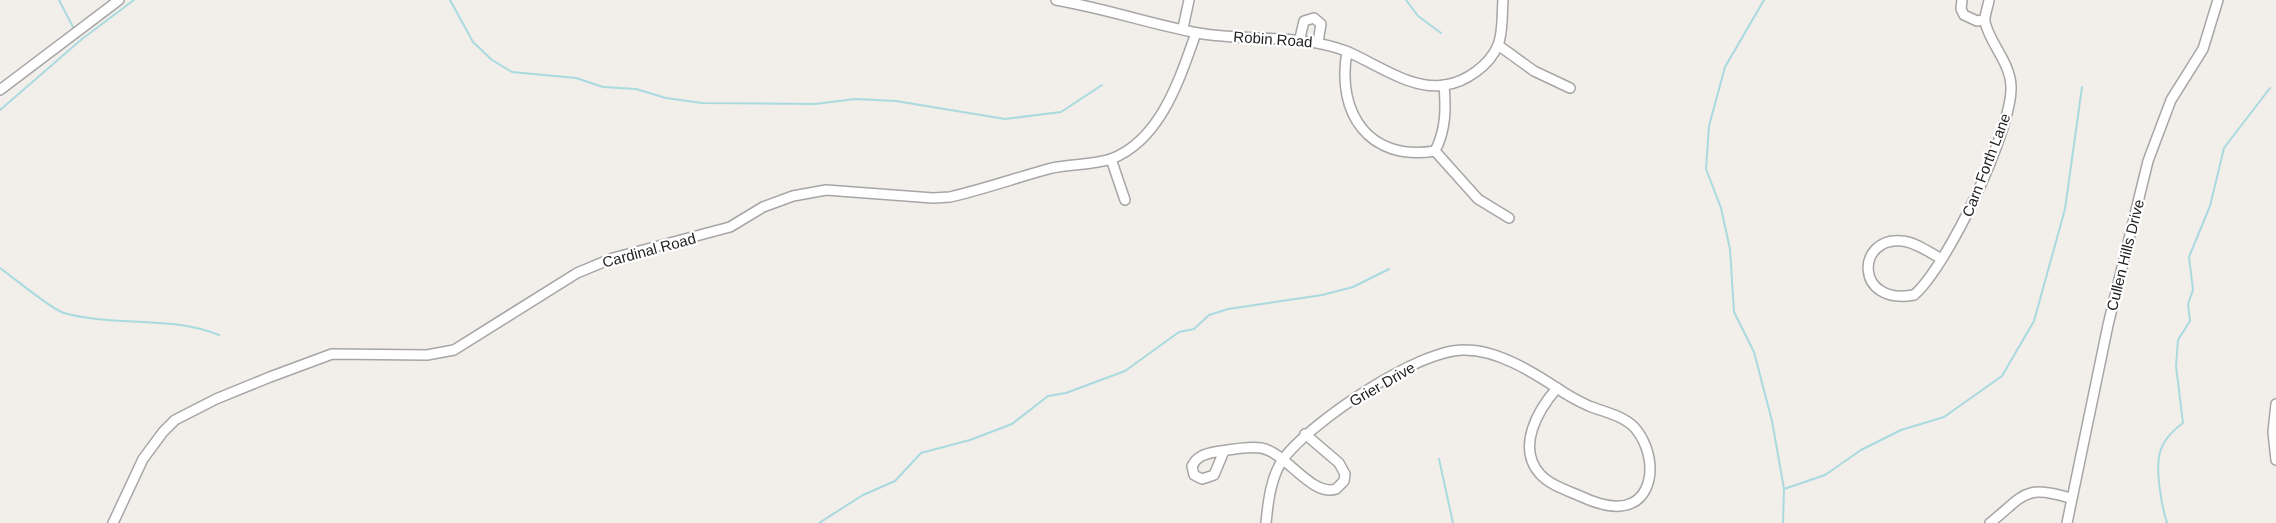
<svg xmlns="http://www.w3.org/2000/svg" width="2276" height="523" font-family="Helvetica,sans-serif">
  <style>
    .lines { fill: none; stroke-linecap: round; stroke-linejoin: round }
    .stream { stroke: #a9dae0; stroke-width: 2 }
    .minor-casing { stroke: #a6a6a6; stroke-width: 12 }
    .minor { stroke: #fff; stroke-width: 9 }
    .labels { text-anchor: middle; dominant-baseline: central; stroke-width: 4.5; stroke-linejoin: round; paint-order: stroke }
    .street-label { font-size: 15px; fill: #222; stroke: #fff }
  </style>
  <rect width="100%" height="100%" fill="#f2eee9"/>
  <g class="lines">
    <!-- stream -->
    <g class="stream">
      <path d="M 59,0 L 73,27"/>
      <path d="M 450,0 L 473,42 L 492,60 L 512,72 L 576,78 L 603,87 L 636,89 L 666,98 L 702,103 L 815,104 L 855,99 L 896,101 L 1005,119 L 1061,112 L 1102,85"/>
      <path d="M 1406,0 L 1418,16 L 1441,33"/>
      <path d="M 1764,0 L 1725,67 L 1709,126 L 1706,169 L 1721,208 L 1730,249 L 1734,312 L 1754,352 L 1772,421 L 1784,489 L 1783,523"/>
      <path d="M 0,110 L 82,39 L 134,0"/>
      <path d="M 0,268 C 13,277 52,310 64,313 C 115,327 169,315 219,335"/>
      <path d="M 1439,459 L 1453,523"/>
      <path d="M 1784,489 L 1825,475 L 1861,450 L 1901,430 L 1944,417 L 2002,376 L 2034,321 L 2065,209 L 2082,87"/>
      <path d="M 819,523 L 863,495 L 895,481 L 921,453 L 970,440 L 1012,424 L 1048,396 L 1066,393 L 1125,371 L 1179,332 L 1194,329 L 1209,315 L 1228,309 L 1322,295 L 1353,287 L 1389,269"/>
      <path d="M 2167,523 C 2162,507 2156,474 2159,457 C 2161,443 2172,431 2183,423 L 2176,366 L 2178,340 L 2190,321 L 2188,304 L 2193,290 L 2189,257 L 2210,206 L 2224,148 L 2270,88"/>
    </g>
    <defs>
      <g id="minor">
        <path d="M 1056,0 C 1104,8 1150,24 1198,33 C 1248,42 1298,33 1346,51 C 1375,63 1412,91 1445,85 C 1466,82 1490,65 1498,45 C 1503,33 1502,13 1503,0"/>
        <path d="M 1962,0 L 1961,9 L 1964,15 L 1977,21 L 1984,20"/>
        <path d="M 1183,28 L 1189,0"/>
        <path d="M 1300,38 L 1304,21 L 1314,18 L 1321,24 L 1318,42"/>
        <path d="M 1498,45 L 1534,71 L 1570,88"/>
        <path d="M 1347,52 C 1336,113 1369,162 1435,151 C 1446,130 1446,109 1444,85"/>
        <path d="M 0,90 L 119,0"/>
        <path d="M 1435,151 L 1478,199 L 1509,218"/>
        <path d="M 1111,159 L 1125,200"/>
        <path d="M 1940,258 C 1929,252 1915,242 1902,241 C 1856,236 1854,306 1914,295 C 1947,267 2013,129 2011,86 C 2010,62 1990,44 1985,22 C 1984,16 1988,7 1989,0"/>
        <path d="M 1557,388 C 1567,395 1578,401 1589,406 C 1604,412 1622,415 1634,427 C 1644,438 1650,454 1650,469 C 1650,482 1645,497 1632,503 C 1616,511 1595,503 1580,496 C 1566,490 1550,485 1540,474 C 1516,447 1538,410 1557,388 Z"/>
        <path d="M 2276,404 L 2273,432 L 2276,460"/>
        <path d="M 1224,451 L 1214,475 L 1202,479 L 1194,475 L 1192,466 C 1197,456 1205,454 1215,452 C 1228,450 1248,446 1261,448 C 1286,452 1311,497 1336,489 L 1344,481 L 1345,474 L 1339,463 L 1305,434"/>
        <path d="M 113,523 L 143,459 L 163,432 L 175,420 L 216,399 L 270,377 L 332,354 L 427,355 L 454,350 L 577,273 L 613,258 L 730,227 L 763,207 L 793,196 L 826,190 L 933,198 L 950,197 C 985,189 1018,177 1052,168 C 1071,164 1093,165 1111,159 C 1161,140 1180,78 1196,33"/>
        <path d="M 1266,523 C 1268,502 1271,475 1284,458 C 1311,422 1420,348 1465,350 C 1497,350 1531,371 1557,388"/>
        <path d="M 1990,523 C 2025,495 2024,484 2070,498"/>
        <path d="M 2067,523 L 2108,325 L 2148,161 L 2171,100 L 2203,49 L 2218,0"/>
      </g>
    </defs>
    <!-- minor casing -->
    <use href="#minor" class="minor-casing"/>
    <!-- minor -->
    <use href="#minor" class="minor"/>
  </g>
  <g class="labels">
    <!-- street labels -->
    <g class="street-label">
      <text transform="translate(1273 39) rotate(4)">Robin Road</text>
      <text transform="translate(1986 165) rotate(-69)">Carn Forth Lane</text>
      <text transform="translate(649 250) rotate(-15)">Cardinal Road</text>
      <text transform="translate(2125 255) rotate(-76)">Cullen Hills Drive</text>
      <text transform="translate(1382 384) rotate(-30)">Grier Drive</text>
    </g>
  </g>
</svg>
